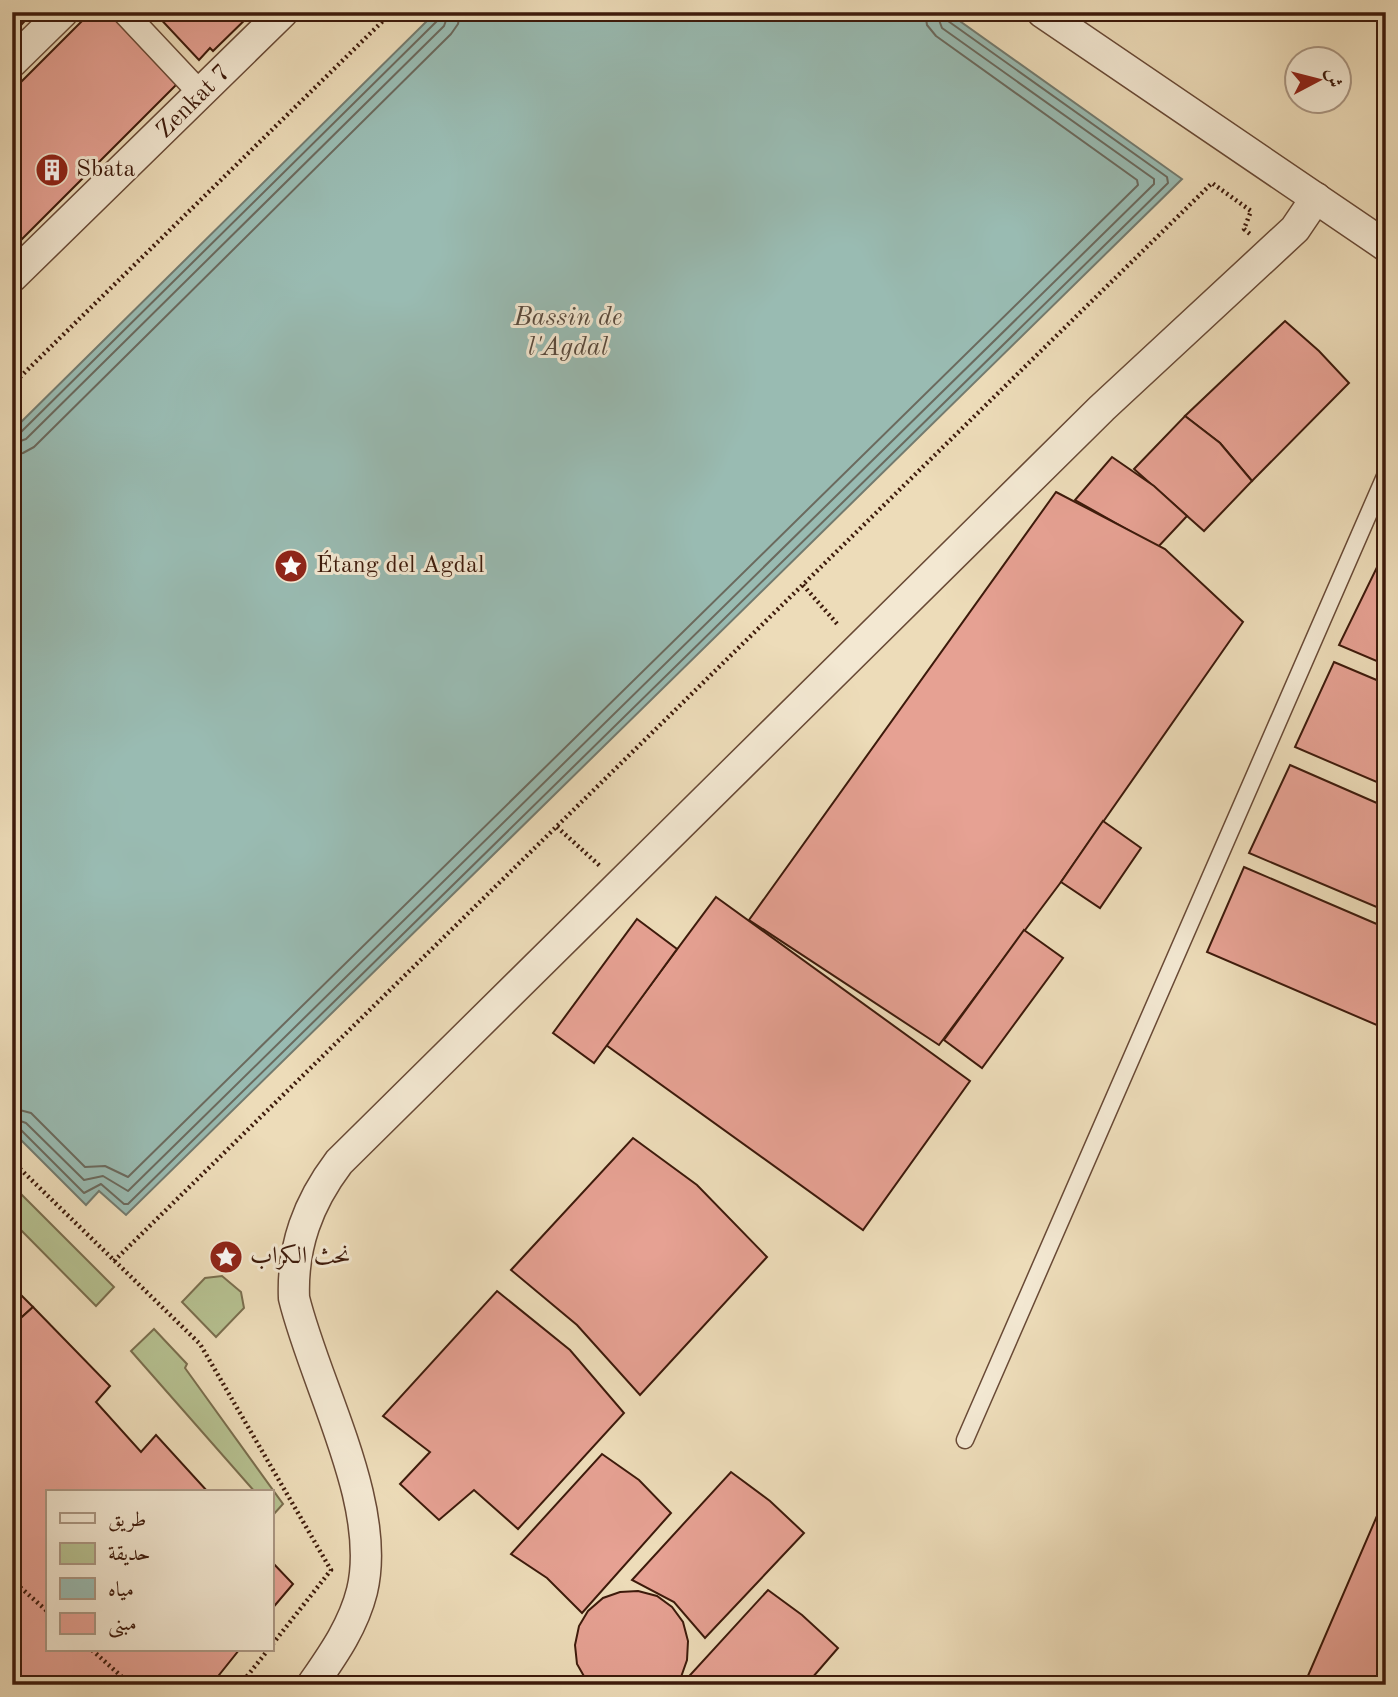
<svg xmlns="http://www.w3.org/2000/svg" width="1398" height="1697" font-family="'Old Standard TT',Amiri,serif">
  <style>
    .green { fill: #b6c191; stroke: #7a6e4e; stroke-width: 2 }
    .water { fill: #99bbb2; stroke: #747b6f; stroke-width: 2 }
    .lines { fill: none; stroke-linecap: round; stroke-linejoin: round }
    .shore { stroke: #6b6a5e; stroke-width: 2 }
    .building { fill: #e6a193; stroke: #3d1a0b; stroke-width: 2 }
    .service-casing { stroke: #694a36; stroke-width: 19 }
    .pedestrian-casing { stroke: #694a36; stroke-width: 26 }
    .minor-casing { stroke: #694a36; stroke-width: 33 }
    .path { stroke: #3d1a0b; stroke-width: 4.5; stroke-dasharray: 2 3.5; stroke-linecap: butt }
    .service { stroke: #f3e8d2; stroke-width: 16 }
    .pedestrian { stroke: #f3e8d2; stroke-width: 23 }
    .minor { stroke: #f3e8d2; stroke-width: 30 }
    .labels { text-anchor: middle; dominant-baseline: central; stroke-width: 6; stroke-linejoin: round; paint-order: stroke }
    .street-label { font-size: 24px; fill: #3d1a0b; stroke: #f3e8d2 }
    .poi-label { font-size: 24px; fill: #3d1a0b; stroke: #f3e8d2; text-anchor: start }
    .water-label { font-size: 26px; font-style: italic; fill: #594a3d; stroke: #f3e8d2 }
  </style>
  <rect width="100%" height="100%" fill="#eddcb9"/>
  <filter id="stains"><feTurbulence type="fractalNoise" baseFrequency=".00286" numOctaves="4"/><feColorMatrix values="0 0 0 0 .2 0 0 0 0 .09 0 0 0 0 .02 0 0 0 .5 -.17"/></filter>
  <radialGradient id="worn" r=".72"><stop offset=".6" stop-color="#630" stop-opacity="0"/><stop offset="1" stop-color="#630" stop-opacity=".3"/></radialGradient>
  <!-- green -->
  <g class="green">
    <path d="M 12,1185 L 114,1287 L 96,1306 L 12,1221 Z"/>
    <path d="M 222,1276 L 241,1292 L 244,1308 L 216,1337 L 182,1302 L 205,1278 Z"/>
    <path d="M 154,1329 L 187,1364 L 185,1368 L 283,1504 L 274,1514 L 271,1492 L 255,1492 L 131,1351 Z"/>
  </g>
  <!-- water -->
  <path class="water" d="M 436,12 L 947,12 L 1182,179 L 126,1215 L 99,1191 L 86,1205 L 12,1131 L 12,431 Z"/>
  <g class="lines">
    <!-- shore -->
    <g class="shore">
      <path d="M 12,436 L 20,433 L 438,20 L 440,12"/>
      <path d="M 12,444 L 26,439 L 444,26 L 449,12"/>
      <path d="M 12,455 L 23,453 L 34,447 L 451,34 L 458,24 L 460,12"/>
      <path d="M 12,1108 L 31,1113 L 85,1167 L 105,1166 L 128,1177 L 1138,185 L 1137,180 L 936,36 L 927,25 L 925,12"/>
      <path d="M 12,1118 L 26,1123 L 84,1180 L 103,1176 L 128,1191 L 1154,184 L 1154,179 L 942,28 L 936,12"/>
      <path d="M 12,1127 L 20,1129 L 84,1193 L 101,1184 L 124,1204 L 128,1204 L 1168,183 L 1167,177 L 948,21 L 944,12"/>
    </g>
  </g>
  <!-- building -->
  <g class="building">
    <path d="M 12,12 L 33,12 L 12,35 Z"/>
    <path d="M 91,12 L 107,12 L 179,82 L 12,249 L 12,91 Z"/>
    <path d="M 154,12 L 253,12 L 213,51 L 210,48 L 199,60 Z"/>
    <path d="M 1285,321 L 1319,351 L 1349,383 L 1252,481 L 1220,443 L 1185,416 Z"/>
    <path d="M 1185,416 L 1220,443 L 1252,481 L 1204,531 L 1134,469 Z"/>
    <path d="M 1112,457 L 1154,486 L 1187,516 L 1158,547 L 1075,500 Z"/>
    <path d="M 1056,492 L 1165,549 L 1243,622 L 1061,882 L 939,1045 L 749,920 Z"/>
    <path d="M 1381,559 L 1386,561 L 1386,665 L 1339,645 Z"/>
    <path d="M 1334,662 L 1386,684 L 1386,786 L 1295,747 Z"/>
    <path d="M 1290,765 L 1386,807 L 1386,911 L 1249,853 Z"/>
    <path d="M 1103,821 L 1141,848 L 1100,908 L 1061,882 Z"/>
    <path d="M 1244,867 L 1386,928 L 1386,1029 L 1207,952 Z"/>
    <path d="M 716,897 L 970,1081 L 863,1230 L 606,1045 Z"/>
    <path d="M 637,919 L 677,949 L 594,1063 L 553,1033 Z"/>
    <path d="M 1024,930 L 1063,958 L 982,1068 L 944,1040 Z"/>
    <path d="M 633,1138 L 697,1185 L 767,1257 L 640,1395 L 577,1325 L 511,1270 Z"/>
    <path d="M 12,1286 L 33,1307 L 22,1317 L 12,1307 Z"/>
    <path d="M 497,1291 L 570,1350 L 624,1413 L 518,1529 L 474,1490 L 439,1520 L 400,1484 L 430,1452 L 383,1416 Z"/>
    <path d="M 33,1307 L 110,1386 L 96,1402 L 141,1452 L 156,1435 L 208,1492 L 47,1492 L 47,1650 L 239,1650 L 211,1685 L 12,1685 L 12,1326 Z"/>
    <path d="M 602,1454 L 639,1480 L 671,1513 L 582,1613 L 547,1578 L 511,1554 Z"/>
    <path d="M 731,1472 L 770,1501 L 804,1533 L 705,1638 L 674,1602 L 632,1580 Z"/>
    <path d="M 1386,1495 L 1386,1685 L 1304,1685 Z"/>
    <path d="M 271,1561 L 293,1584 L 271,1610 Z"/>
    <path d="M 768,1590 L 802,1615 L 838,1648 L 806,1685 L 681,1685 Z"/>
    <path d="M 638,1591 L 657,1596 L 672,1607 L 683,1622 L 688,1641 L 687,1660 L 681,1677 L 674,1685 L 589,1685 L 577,1664 L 575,1645 L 579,1626 L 588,1611 L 603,1598 L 620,1592 Z"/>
  </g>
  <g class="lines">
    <defs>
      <path id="service" d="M 965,1440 L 1386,474"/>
      <path id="pedestrian" d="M 124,12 L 202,95"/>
      <g id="minor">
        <path d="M 1042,12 L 1386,246"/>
        <path d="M 12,62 L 63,12"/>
        <path d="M 12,277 L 283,12"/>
        <path d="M 312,1685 C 332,1656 353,1627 362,1591 C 383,1504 315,1385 294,1298 C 292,1246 308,1203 339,1162 L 1102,408 L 1295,229 L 1316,198"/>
      </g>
    </defs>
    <!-- service casing -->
    <use href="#service" class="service-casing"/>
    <!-- pedestrian casing -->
    <use href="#pedestrian" class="pedestrian-casing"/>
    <!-- minor casing -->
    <use href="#minor" class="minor-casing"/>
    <!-- path -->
    <g class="path">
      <path d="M 12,385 L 392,12"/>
      <path d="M 803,585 L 839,626"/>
      <path d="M 557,827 L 600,866"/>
      <path d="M 12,1161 L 200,1344 L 331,1570 L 271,1646"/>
      <path d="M 114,1261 L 1212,183 L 1251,211 L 1244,229 L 1250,234"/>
      <path d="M 12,1580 L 47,1611"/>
      <path d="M 92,1650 L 131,1685"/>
      <path d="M 240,1685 L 268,1650"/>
    </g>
    <!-- service -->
    <use href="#service" class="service"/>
    <!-- pedestrian -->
    <use href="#pedestrian" class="pedestrian"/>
    <!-- minor -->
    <use href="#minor" class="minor"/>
  </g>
  <!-- icons -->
  <defs>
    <symbol id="building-disc" viewBox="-11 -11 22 22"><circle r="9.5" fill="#8f2418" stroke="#f3e8d2"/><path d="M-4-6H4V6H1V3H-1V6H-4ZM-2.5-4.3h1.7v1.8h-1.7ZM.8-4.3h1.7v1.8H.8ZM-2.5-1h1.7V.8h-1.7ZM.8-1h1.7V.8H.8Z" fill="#fff"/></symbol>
    <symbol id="sight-disc" viewBox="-11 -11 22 22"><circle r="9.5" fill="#8f2418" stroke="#f3e8d2"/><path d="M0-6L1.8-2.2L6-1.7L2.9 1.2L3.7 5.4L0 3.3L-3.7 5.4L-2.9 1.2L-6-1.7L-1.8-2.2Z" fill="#fff"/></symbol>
  </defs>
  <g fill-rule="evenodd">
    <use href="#building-disc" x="33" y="151" width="38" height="38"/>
    <use href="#sight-disc" x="272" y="547" width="38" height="38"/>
    <use href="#sight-disc" x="207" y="1238" width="38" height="38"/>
  </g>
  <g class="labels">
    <!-- street labels -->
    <g class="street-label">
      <text transform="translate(194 102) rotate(-45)">Zenkat 7</text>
    </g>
    <!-- poi labels -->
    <g class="poi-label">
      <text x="76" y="170">Sbata</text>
      <text x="316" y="566">Étang del Agdal</text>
      <text x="250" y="1257">نحث الكراب</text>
    </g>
    <!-- water labels -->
    <g class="water-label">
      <text x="568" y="318">Bassin de<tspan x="568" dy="30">l'Agdal</tspan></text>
    </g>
  </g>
  <!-- margin -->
  <rect width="1398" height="1697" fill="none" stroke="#eddcb9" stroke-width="42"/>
  <rect x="14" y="14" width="1370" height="1669" fill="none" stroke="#3d1a0b" stroke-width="3.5"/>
  <rect x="21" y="21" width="1356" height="1655" fill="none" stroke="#3d1a0b" stroke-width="2"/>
  <!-- legend -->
  <rect x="46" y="1490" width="228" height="161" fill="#f3e8d2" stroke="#aa9682" stroke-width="2"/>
  <rect x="60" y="1513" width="35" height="10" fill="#f3e8d2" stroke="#aa9682" stroke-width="2"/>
  <text x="108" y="1526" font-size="21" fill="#3d1a0b">طريق</text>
  <rect x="60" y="1543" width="35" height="21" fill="#b6c191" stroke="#aa9682" stroke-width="2"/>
  <text x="108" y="1560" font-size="21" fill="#3d1a0b">حديقة</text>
  <rect x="60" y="1578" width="35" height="21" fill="#99bbb2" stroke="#aa9682" stroke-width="2"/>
  <text x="108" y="1596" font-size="21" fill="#3d1a0b">مياه</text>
  <rect x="60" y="1613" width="35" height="21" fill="#e6a193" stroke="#aa9682" stroke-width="2"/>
  <text x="108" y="1630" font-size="21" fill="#3d1a0b">مبنى</text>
  <!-- north arrow -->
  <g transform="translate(1318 80) rotate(83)"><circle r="33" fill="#f3e8d2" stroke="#aa9682" stroke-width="2"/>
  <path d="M0-5L12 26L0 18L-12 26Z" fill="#8f2418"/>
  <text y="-10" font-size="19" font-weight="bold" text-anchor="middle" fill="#3d1a0b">ش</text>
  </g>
  <rect width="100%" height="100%" filter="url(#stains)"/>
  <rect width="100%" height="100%" fill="url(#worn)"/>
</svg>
